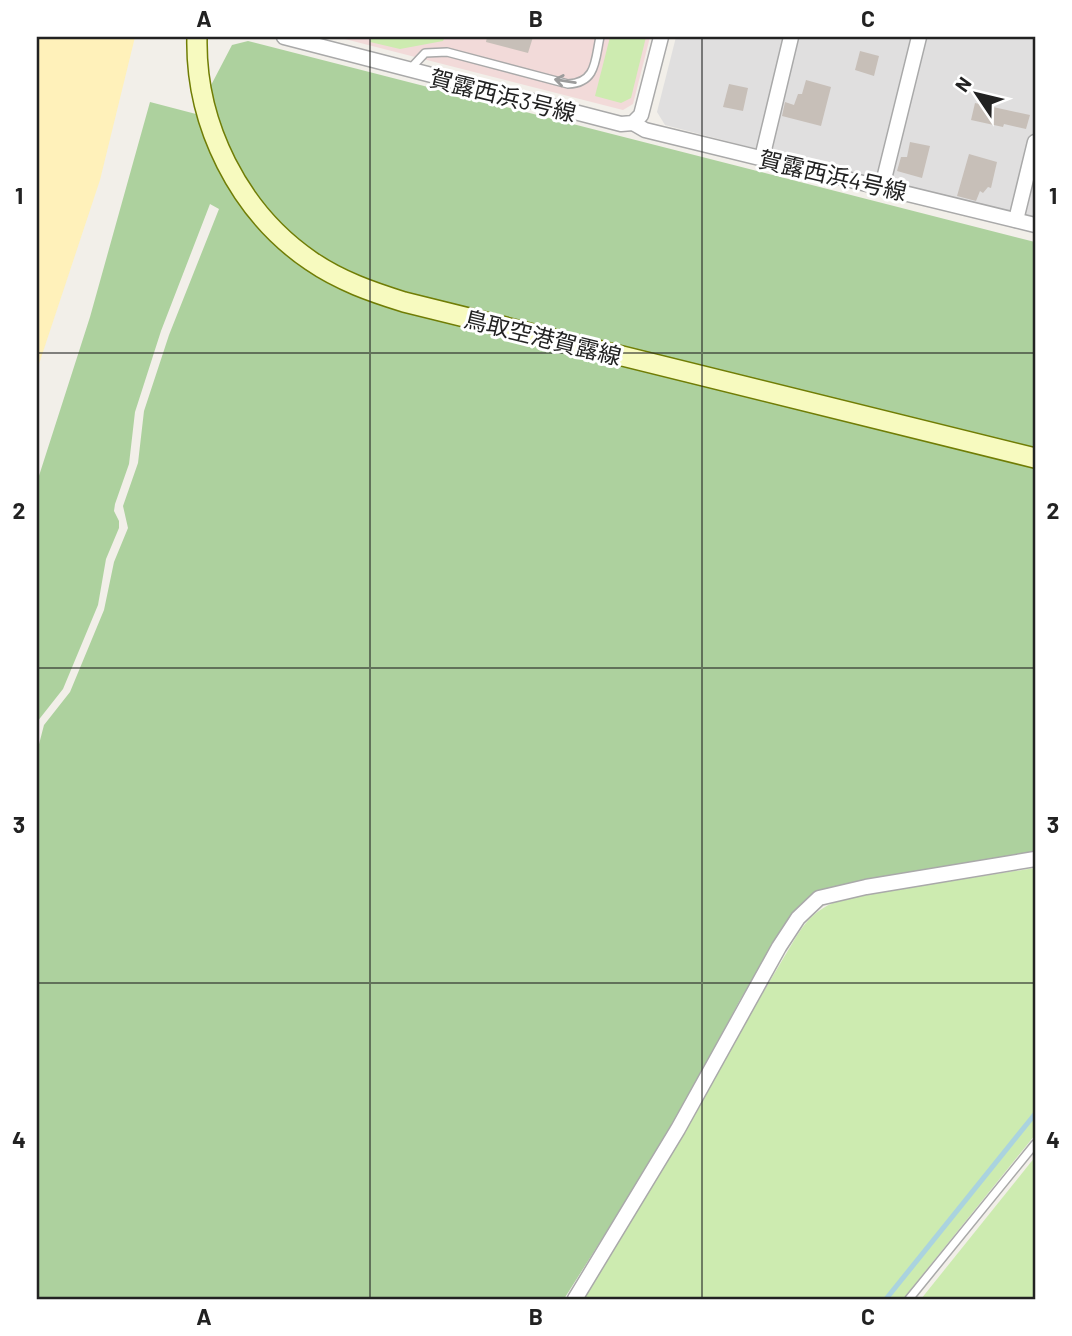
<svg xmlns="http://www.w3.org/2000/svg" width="1072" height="1336" font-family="Barlow,'Noto Sans JP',sans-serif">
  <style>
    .residential { fill: #e0dfdf }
    .commercial { fill: #f2dad9 }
    .grass { fill: #cdebb0 }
    .forest { fill: #add19e }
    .sand { fill: #fff1ba }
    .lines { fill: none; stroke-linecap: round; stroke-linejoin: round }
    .stream { stroke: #aad3df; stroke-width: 5 }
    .building { fill: #c7bfb8 }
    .service-casing { stroke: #a9a9a9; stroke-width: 10 }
    .minor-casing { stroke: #a9a9a9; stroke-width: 17 }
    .secondary-casing { stroke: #707d05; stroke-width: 22 }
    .service { stroke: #fff; stroke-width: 7 }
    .minor { stroke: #fff; stroke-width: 14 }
    .secondary { stroke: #f7fabf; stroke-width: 19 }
    .oneway { stroke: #9c9c9c }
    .grid { fill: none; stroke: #222; stroke-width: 2; stroke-opacity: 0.55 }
    .labels { text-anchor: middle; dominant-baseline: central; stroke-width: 6; stroke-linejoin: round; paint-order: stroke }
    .street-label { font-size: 23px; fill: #222; stroke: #fff }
    .neatline { fill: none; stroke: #222; stroke-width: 2.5 }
    .grid-label { font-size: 23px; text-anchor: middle; font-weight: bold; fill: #222 }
  </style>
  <rect width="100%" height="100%" fill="#f2efe9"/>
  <!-- residential -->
  <path class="residential" d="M 676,37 L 1035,37 L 1035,221 L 665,125 L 657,112 Z"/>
  <!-- commercial -->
  <path class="commercial" d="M 337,37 L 650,37 L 633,104 L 623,110 Z"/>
  <!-- grass -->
  <g class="grass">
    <path d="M 372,37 L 445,37 L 443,41 L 400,49 L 370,42 Z"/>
    <path d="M 610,37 L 646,37 L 631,98 L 621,103 L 595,96 Z"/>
    <path d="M 1035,868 L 1035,1135 L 903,1299 L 581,1299 L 796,937 C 811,913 822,907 847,897 Z"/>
    <path d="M 1035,1157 L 1035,1299 L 921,1299 Z"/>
  </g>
  <!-- forest -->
  <path class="forest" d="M 248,41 L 1035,242 L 1035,851 L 846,884 L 817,895 L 784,928 L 740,1000 L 694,1086 L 648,1166 L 564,1299 L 37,1299 L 37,752 L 44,725 L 70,692 L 104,610 L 114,562 L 128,528 L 123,506 L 138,463 L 144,411 L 169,335 L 219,209 L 210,204 L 161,331 L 135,412 L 129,464 L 115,504 L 114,511 L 119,521 L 119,528 L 106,559 L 98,605 L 63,689 L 37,722 L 37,482 L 90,317 L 150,102 L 196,114 L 232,45 Z"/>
  <!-- sand -->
  <path class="sand" d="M 37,37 L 135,37 L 100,180 L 37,370 Z"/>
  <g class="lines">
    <!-- stream -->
    <path class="stream" d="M 886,1299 L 1035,1114"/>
  </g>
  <!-- building -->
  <g class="building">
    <path d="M 487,37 L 533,37 L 528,53 L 486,42 Z"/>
    <path d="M 860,51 L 879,56 L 874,76 L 855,70 Z"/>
    <path d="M 806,80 L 831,87 L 821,126 L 782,116 L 785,102 L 794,105 L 798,94 L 802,94 Z"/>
    <path d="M 729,84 L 748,88 L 743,111 L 723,107 Z"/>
    <path d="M 975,103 L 1030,115 L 1026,129 L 1004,124 L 1003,127 L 971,120 Z"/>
    <path d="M 910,142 L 930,146 L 922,178 L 897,171 L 901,157 L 907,157 Z"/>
    <path d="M 969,154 L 997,162 L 991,188 L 988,187 L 983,193 L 980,191 L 976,201 L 957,196 Z"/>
  </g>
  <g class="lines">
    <defs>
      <g id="service">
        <path d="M 410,69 L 425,53 L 447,52 L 568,84 C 597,83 595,59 600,37"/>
        <path d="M 909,1299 L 1035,1144"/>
      </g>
      <g id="minor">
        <path d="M 284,37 L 621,124 L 633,123 L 641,115 L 661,37"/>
        <path d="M 633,123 L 645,130 L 1035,225"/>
        <path d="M 762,158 L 791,37"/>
        <path d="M 882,187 L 919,37"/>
        <path d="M 1016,220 L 1035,142"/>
        <path d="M 575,1299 L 678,1129 L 779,947 L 798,918 L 819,898 L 866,887 L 1035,859"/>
      </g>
      <path id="secondary" d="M 197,37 C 195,124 239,212 311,261 C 340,281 372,292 404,302 L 1035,458"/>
    </defs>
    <!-- service casing -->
    <use href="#service" class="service-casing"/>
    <!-- minor casing -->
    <use href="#minor" class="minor-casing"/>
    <!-- secondary casing -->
    <use href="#secondary" class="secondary-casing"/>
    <!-- service -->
    <use href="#service" class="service"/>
    <!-- minor -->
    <use href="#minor" class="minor"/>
    <!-- secondary -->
    <use href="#secondary" class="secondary"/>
  </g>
  <!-- one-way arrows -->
  <defs><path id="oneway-shaft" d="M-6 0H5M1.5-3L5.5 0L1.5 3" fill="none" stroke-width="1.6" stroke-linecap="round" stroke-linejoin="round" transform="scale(1.75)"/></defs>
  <use class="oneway" href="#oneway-shaft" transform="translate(565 81) rotate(-171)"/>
  <!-- grid -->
  <path class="grid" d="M 370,37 L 370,1299M 702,37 L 702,1299M 37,353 L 1035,353M 37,668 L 1035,668M 37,983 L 1035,983"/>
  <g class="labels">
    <!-- street labels -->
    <g class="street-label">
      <text transform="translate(503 95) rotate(14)">賀露西浜3号線</text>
      <text transform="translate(833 175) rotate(13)">賀露西浜4号線</text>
      <text transform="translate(543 337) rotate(14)">鳥取空港賀露線</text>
    </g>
  </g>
  <!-- border -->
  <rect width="1072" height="1336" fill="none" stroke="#ffffff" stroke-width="77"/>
  <!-- north arrow -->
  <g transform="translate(977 94) rotate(305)" stroke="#ffffff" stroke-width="5" paint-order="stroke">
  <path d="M0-5L12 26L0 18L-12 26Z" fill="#222222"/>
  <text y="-10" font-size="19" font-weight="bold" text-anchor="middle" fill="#222222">N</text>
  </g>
  <rect x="38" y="38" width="996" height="1260" class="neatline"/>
  <g class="grid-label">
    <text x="204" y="27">A</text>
    <text x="536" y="27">B</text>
    <text x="868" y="27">C</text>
    <text x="19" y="204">1</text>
    <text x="1053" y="204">1</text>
    <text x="19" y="519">2</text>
    <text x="1053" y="519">2</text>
    <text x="19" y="833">3</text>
    <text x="1053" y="833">3</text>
    <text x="19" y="1148">4</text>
    <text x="1053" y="1148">4</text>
    <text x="204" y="1325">A</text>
    <text x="536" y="1325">B</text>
    <text x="868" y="1325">C</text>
  </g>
</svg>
